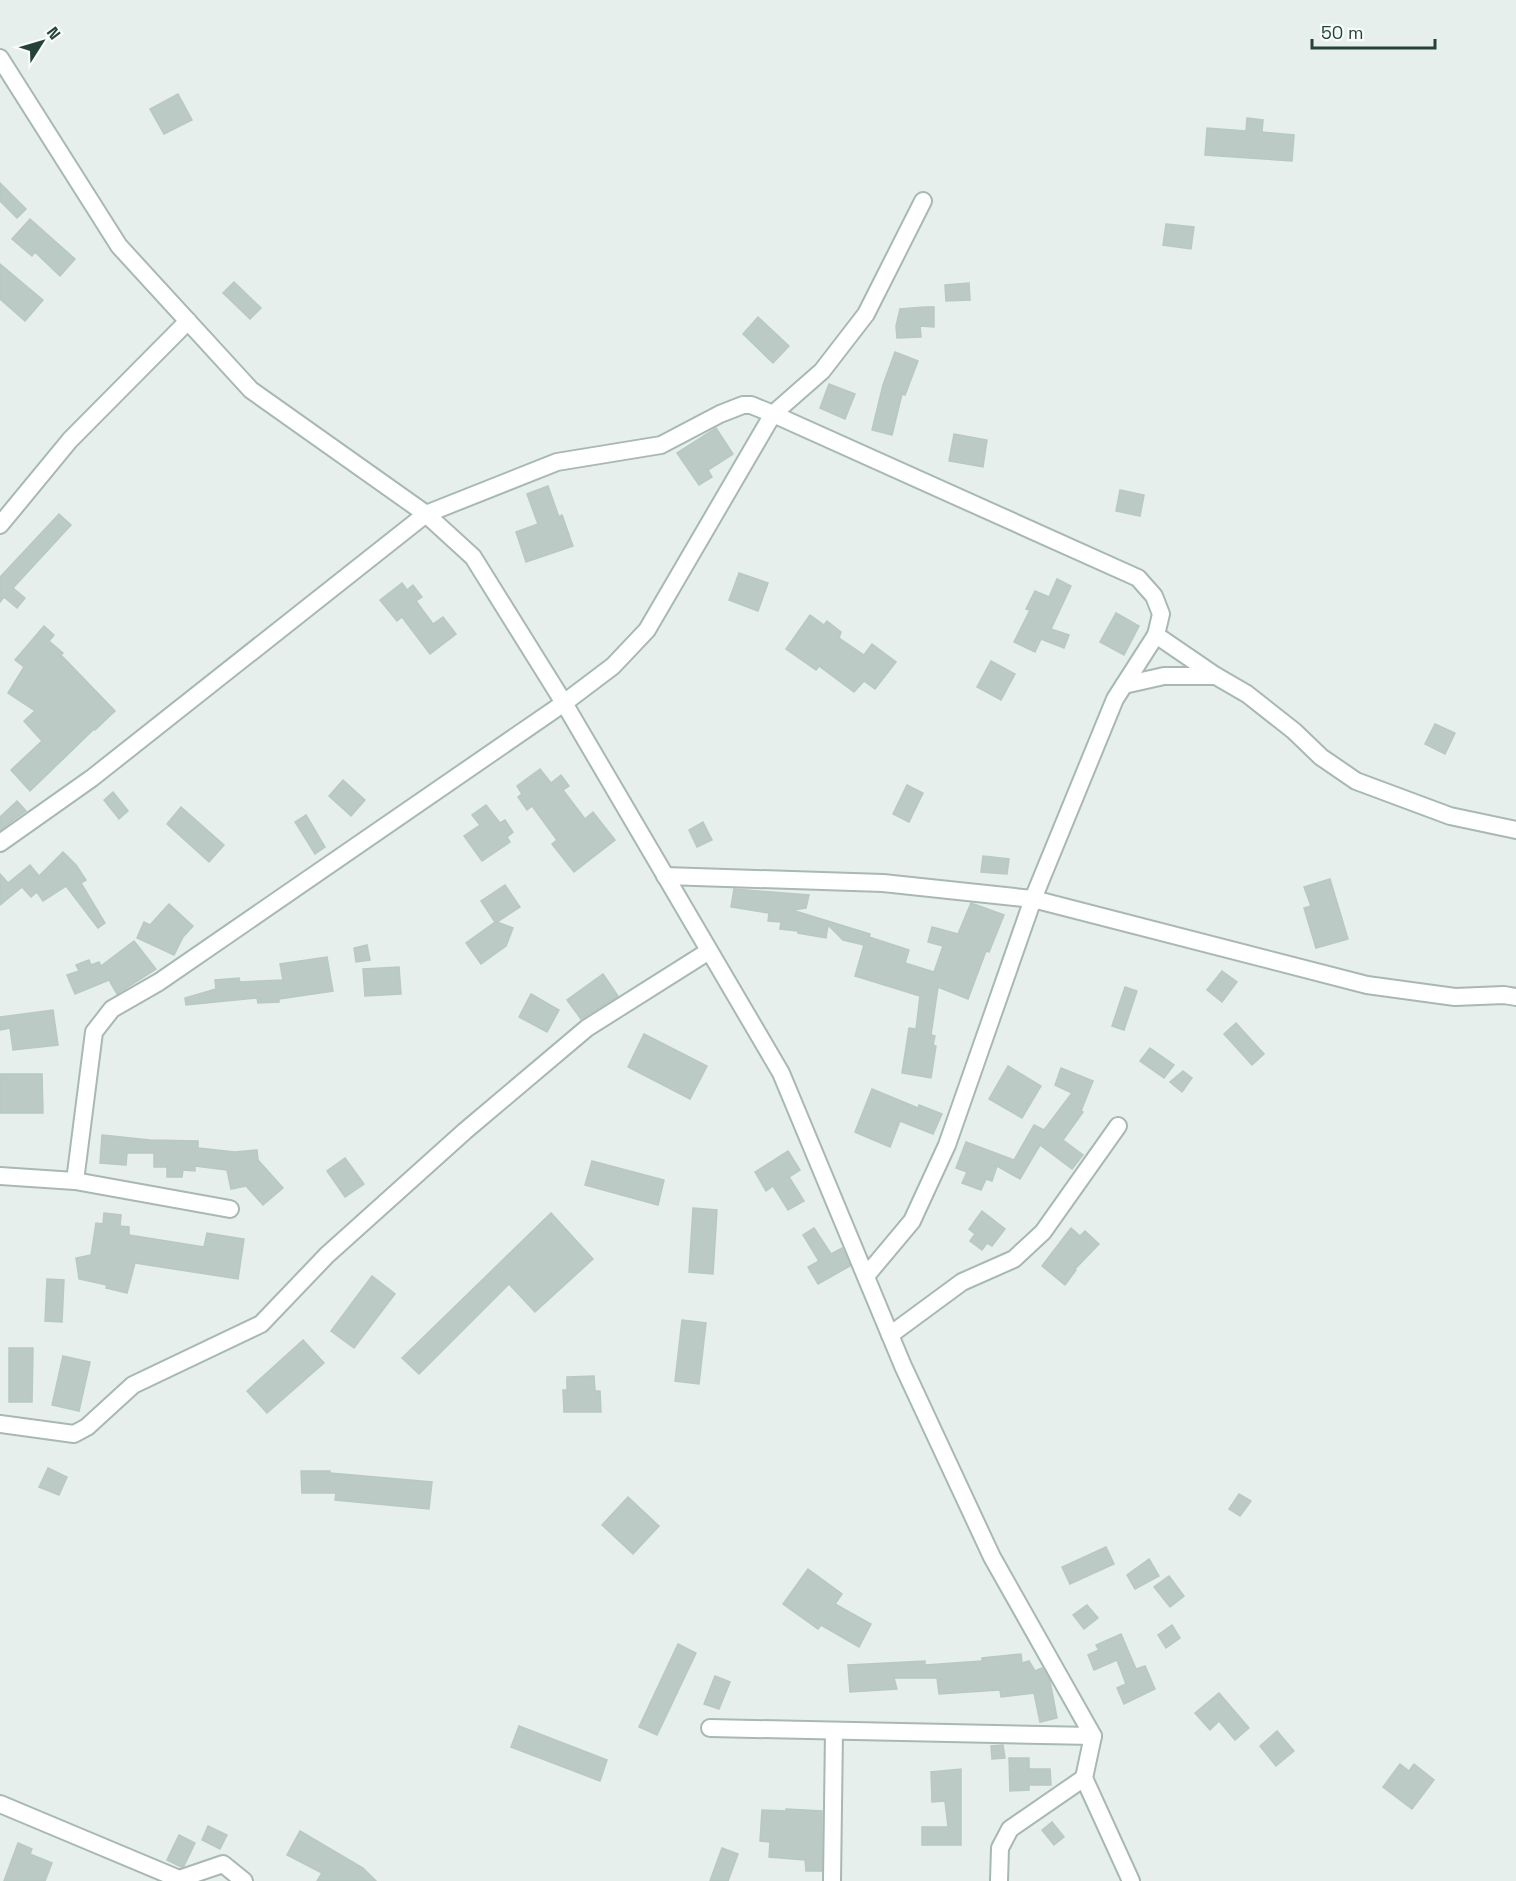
<svg xmlns="http://www.w3.org/2000/svg" width="1516" height="1881" font-family="'Space Grotesk',sans-serif">
  <style>
    .building { fill: #bbcac4; stroke: #b8c9c2; stroke-width: 1.5 }
    .lines { fill: none; stroke-linecap: round; stroke-linejoin: round }
    .street-casing { stroke: #a8b8b2; stroke-width: 20 }
    .street { stroke: #fff; stroke-width: 16 }
  </style>
  <rect width="100%" height="100%" fill="#e6efeb"/>
  <!-- building -->
  <g class="building">
    <path d="M 178,94 L 192,120 L 164,134 L 150,109 Z"/>
    <path d="M 1247,118 L 1263,120 L 1262,132 L 1294,135 L 1292,161 L 1205,155 L 1207,128 L 1246,131 Z"/>
    <path d="M 0,183 L 26,209 L 17,218 L 0,201 Z"/>
    <path d="M 30,219 L 75,259 L 60,276 L 35,252 L 32,256 L 12,239 Z"/>
    <path d="M 1166,224 L 1194,227 L 1191,249 L 1163,245 Z"/>
    <path d="M 0,264 L 43,300 L 25,321 L 0,299 Z"/>
    <path d="M 234,282 L 261,308 L 250,319 L 223,293 Z"/>
    <path d="M 969,283 L 970,300 L 946,301 L 945,285 Z"/>
    <path d="M 924,307 L 934,307 L 934,327 L 920,326 L 921,337 L 897,338 L 896,326 L 900,309 Z"/>
    <path d="M 758,317 L 789,346 L 773,363 L 743,334 Z"/>
    <path d="M 895,352 L 918,361 L 905,395 L 902,394 L 892,435 L 872,430 L 883,385 Z"/>
    <path d="M 829,384 L 855,394 L 845,419 L 820,408 Z"/>
    <path d="M 716,428 L 733,454 L 708,470 L 712,477 L 699,485 L 677,453 Z"/>
    <path d="M 954,434 L 987,440 L 983,467 L 949,461 Z"/>
    <path d="M 548,486 L 559,517 L 562,515 L 573,546 L 526,562 L 516,532 L 538,524 L 527,494 Z"/>
    <path d="M 1120,490 L 1144,495 L 1140,516 L 1116,511 Z"/>
    <path d="M 59,514 L 71,525 L 13,588 L 25,598 L 17,608 L 4,597 L 0,602 L 0,577 Z"/>
    <path d="M 739,573 L 768,583 L 758,611 L 729,600 Z"/>
    <path d="M 1057,579 L 1071,586 L 1051,629 L 1069,635 L 1064,648 L 1041,639 L 1035,652 L 1014,642 L 1030,610 L 1026,609 L 1035,591 L 1049,597 Z"/>
    <path d="M 402,583 L 407,590 L 413,585 L 422,597 L 416,601 L 433,624 L 443,617 L 456,634 L 430,654 L 402,617 L 397,621 L 380,600 Z"/>
    <path d="M 1116,613 L 1139,626 L 1124,655 L 1100,642 Z"/>
    <path d="M 810,615 L 824,625 L 827,621 L 841,632 L 839,638 L 864,655 L 872,644 L 896,662 L 875,689 L 864,681 L 854,692 L 819,666 L 816,670 L 786,649 Z"/>
    <path d="M 44,626 L 54,635 L 49,641 L 63,653 L 61,655 L 115,711 L 95,730 L 94,729 L 30,791 L 11,770 L 42,741 L 24,721 L 35,711 L 8,693 L 24,667 L 15,660 Z"/>
    <path d="M 991,661 L 1015,674 L 1001,700 L 977,687 Z"/>
    <path d="M 1435,724 L 1455,733 L 1445,754 L 1425,744 Z"/>
    <path d="M 540,769 L 551,783 L 561,775 L 569,786 L 563,790 L 585,819 L 593,812 L 615,840 L 574,872 L 552,844 L 557,840 L 532,806 L 527,810 L 518,797 L 522,794 L 517,786 Z"/>
    <path d="M 343,780 L 365,800 L 351,816 L 329,796 Z"/>
    <path d="M 907,785 L 923,793 L 909,822 L 893,814 Z"/>
    <path d="M 113,792 L 128,811 L 119,819 L 104,800 Z"/>
    <path d="M 17,801 L 26,811 L 0,830 L 0,817 Z"/>
    <path d="M 486,805 L 500,823 L 505,820 L 513,832 L 507,837 L 510,842 L 482,861 L 464,836 L 480,825 L 472,815 Z"/>
    <path d="M 181,807 L 224,845 L 209,862 L 167,824 Z"/>
    <path d="M 306,815 L 325,847 L 315,854 L 295,822 Z"/>
    <path d="M 703,822 L 712,840 L 697,847 L 689,830 Z"/>
    <path d="M 63,852 L 76,865 L 86,880 L 81,883 L 105,923 L 98,928 L 66,886 L 43,901 L 37,892 L 31,897 L 22,887 L 0,905 L 0,874 L 8,883 L 30,865 L 39,876 Z"/>
    <path d="M 983,856 L 1009,859 L 1007,874 L 981,872 Z"/>
    <path d="M 1330,879 L 1348,939 L 1316,948 L 1304,908 L 1311,906 L 1304,887 Z"/>
    <path d="M 505,885 L 520,907 L 497,922 L 513,928 L 506,946 L 481,964 L 466,943 L 495,922 L 481,901 Z"/>
    <path d="M 734,889 L 809,895 L 806,908 L 792,910 L 870,934 L 869,937 L 909,950 L 905,963 L 934,972 L 943,946 L 928,942 L 932,927 L 958,934 L 971,903 L 1004,915 L 989,952 L 986,951 L 968,999 L 938,987 L 931,1035 L 935,1036 L 933,1045 L 936,1046 L 931,1078 L 902,1073 L 909,1028 L 916,1029 L 920,996 L 855,976 L 864,945 L 843,940 L 828,925 L 826,938 L 809,935 L 798,933 L 798,931 L 780,929 L 781,922 L 768,921 L 769,913 L 731,907 Z"/>
    <path d="M 169,904 L 193,926 L 183,937 L 174,955 L 137,938 L 144,922 L 150,925 Z"/>
    <path d="M 134,941 L 156,969 L 117,994 L 109,980 L 75,994 L 67,975 L 79,971 L 76,965 L 89,960 L 91,965 L 99,962 L 101,966 Z"/>
    <path d="M 367,945 L 370,960 L 356,962 L 354,948 Z"/>
    <path d="M 327,957 L 333,991 L 279,999 L 279,1002 L 258,1003 L 257,998 L 186,1005 L 185,998 L 216,989 L 215,980 L 239,978 L 240,982 L 283,980 L 280,964 Z"/>
    <path d="M 399,967 L 401,994 L 365,996 L 363,969 Z"/>
    <path d="M 1222,971 L 1237,982 L 1222,1002 L 1207,990 Z"/>
    <path d="M 603,974 L 618,996 L 581,1019 L 567,1000 Z"/>
    <path d="M 1125,987 L 1137,991 L 1124,1030 L 1112,1026 Z"/>
    <path d="M 531,994 L 559,1010 L 547,1032 L 519,1017 Z"/>
    <path d="M 53,1010 L 58,1045 L 13,1050 L 10,1028 L 0,1030 L 0,1017 Z"/>
    <path d="M 1236,1023 L 1264,1054 L 1252,1065 L 1224,1034 Z"/>
    <path d="M 644,1034 L 707,1066 L 690,1099 L 628,1067 Z"/>
    <path d="M 1150,1048 L 1174,1065 L 1164,1078 L 1140,1061 Z"/>
    <path d="M 1008,1066 L 1041,1086 L 1022,1118 L 989,1099 Z"/>
    <path d="M 1061,1068 L 1093,1081 L 1081,1111 L 1083,1112 L 1063,1140 L 1083,1155 L 1072,1169 L 1040,1145 L 1020,1179 L 997,1166 L 992,1181 L 986,1179 L 981,1190 L 962,1183 L 967,1172 L 956,1168 L 966,1142 L 1014,1160 L 1034,1125 L 1044,1130 L 1072,1093 L 1055,1085 Z"/>
    <path d="M 1183,1071 L 1192,1078 L 1182,1092 L 1170,1082 Z"/>
    <path d="M 0,1074 L 42,1074 L 43,1113 L 0,1113 Z"/>
    <path d="M 872,1089 L 918,1108 L 919,1105 L 942,1114 L 933,1134 L 900,1121 L 890,1147 L 855,1132 Z"/>
    <path d="M 102,1135 L 150,1140 L 198,1141 L 198,1148 L 235,1152 L 257,1150 L 258,1160 L 283,1188 L 263,1205 L 246,1186 L 231,1189 L 227,1170 L 195,1166 L 195,1171 L 183,1170 L 182,1177 L 167,1177 L 167,1167 L 154,1167 L 154,1153 L 127,1153 L 126,1165 L 100,1163 Z"/>
    <path d="M 788,1151 L 800,1170 L 789,1177 L 804,1201 L 788,1210 L 773,1186 L 766,1191 L 755,1172 Z"/>
    <path d="M 345,1158 L 364,1184 L 345,1197 L 327,1171 Z"/>
    <path d="M 592,1161 L 664,1180 L 658,1205 L 585,1185 Z"/>
    <path d="M 693,1208 L 717,1210 L 713,1274 L 689,1272 Z"/>
    <path d="M 982,1211 L 1005,1229 L 992,1246 L 987,1243 L 982,1250 L 970,1241 L 975,1234 L 969,1229 Z"/>
    <path d="M 104,1213 L 121,1215 L 120,1226 L 129,1227 L 129,1235 L 204,1247 L 207,1233 L 244,1239 L 238,1279 L 135,1263 L 127,1293 L 106,1288 L 107,1285 L 79,1279 L 76,1258 L 91,1255 L 96,1223 L 103,1224 Z"/>
    <path d="M 551,1213 L 593,1259 L 535,1312 L 509,1284 L 419,1374 L 402,1358 Z"/>
    <path d="M 814,1228 L 831,1254 L 842,1248 L 850,1266 L 818,1284 L 808,1267 L 819,1261 L 803,1235 Z"/>
    <path d="M 1071,1228 L 1080,1236 L 1085,1231 L 1099,1244 L 1075,1269 L 1076,1270 L 1065,1285 L 1042,1266 Z"/>
    <path d="M 372,1276 L 395,1294 L 354,1348 L 331,1331 Z"/>
    <path d="M 47,1279 L 64,1280 L 62,1322 L 45,1321 Z"/>
    <path d="M 682,1320 L 706,1323 L 699,1384 L 675,1381 Z"/>
    <path d="M 303,1340 L 324,1363 L 267,1413 L 247,1391 Z"/>
    <path d="M 9,1348 L 33,1348 L 32,1402 L 9,1402 Z"/>
    <path d="M 63,1356 L 90,1362 L 79,1411 L 52,1405 Z"/>
    <path d="M 594,1376 L 595,1391 L 600,1391 L 601,1412 L 564,1412 L 563,1390 L 567,1390 L 567,1377 Z"/>
    <path d="M 48,1468 L 67,1477 L 59,1495 L 39,1487 Z"/>
    <path d="M 301,1471 L 330,1471 L 330,1473 L 432,1482 L 429,1509 L 335,1500 L 336,1493 L 302,1493 Z"/>
    <path d="M 1239,1494 L 1251,1501 L 1240,1516 L 1229,1509 Z"/>
    <path d="M 628,1497 L 659,1526 L 633,1554 L 602,1525 Z"/>
    <path d="M 1106,1547 L 1114,1564 L 1070,1584 L 1062,1567 Z"/>
    <path d="M 1149,1559 L 1159,1576 L 1135,1589 L 1127,1575 Z"/>
    <path d="M 808,1569 L 842,1594 L 835,1604 L 871,1624 L 859,1647 L 821,1625 L 818,1629 L 783,1604 Z"/>
    <path d="M 1169,1576 L 1184,1596 L 1170,1607 L 1154,1587 Z"/>
    <path d="M 1087,1605 L 1098,1618 L 1084,1629 L 1073,1615 Z"/>
    <path d="M 1172,1625 L 1180,1638 L 1166,1648 L 1158,1635 Z"/>
    <path d="M 1121,1634 L 1136,1669 L 1145,1666 L 1155,1689 L 1124,1704 L 1117,1688 L 1126,1684 L 1117,1660 L 1094,1670 L 1088,1655 L 1099,1650 L 1096,1645 Z"/>
    <path d="M 678,1644 L 696,1653 L 657,1735 L 639,1727 Z"/>
    <path d="M 1021,1654 L 1022,1663 L 1029,1661 L 1035,1671 L 1042,1668 L 1050,1681 L 1057,1718 L 1040,1722 L 1034,1693 L 1001,1697 L 1000,1690 L 939,1694 L 937,1678 L 894,1678 L 897,1689 L 850,1692 L 848,1665 L 925,1661 L 925,1665 L 982,1661 L 982,1658 Z"/>
    <path d="M 715,1676 L 730,1682 L 719,1709 L 704,1704 Z"/>
    <path d="M 1219,1693 L 1249,1728 L 1235,1740 L 1219,1721 L 1210,1730 L 1195,1713 Z"/>
    <path d="M 519,1726 L 607,1760 L 600,1781 L 511,1747 Z"/>
    <path d="M 1277,1731 L 1294,1751 L 1276,1766 L 1260,1746 Z"/>
    <path d="M 1003,1745 L 1005,1758 L 992,1759 L 991,1746 Z"/>
    <path d="M 1009,1758 L 1029,1758 L 1029,1769 L 1050,1769 L 1051,1785 L 1029,1785 L 1029,1790 L 1010,1791 Z"/>
    <path d="M 1400,1764 L 1409,1771 L 1414,1764 L 1434,1780 L 1412,1809 L 1383,1787 Z"/>
    <path d="M 961,1769 L 961,1845 L 922,1845 L 922,1827 L 948,1827 L 945,1801 L 932,1802 L 931,1772 Z"/>
    <path d="M 786,1809 L 822,1811 L 822,1871 L 806,1871 L 805,1860 L 769,1857 L 770,1842 L 760,1841 L 762,1810 L 786,1811 Z"/>
    <path d="M 1052,1822 L 1064,1837 L 1054,1845 L 1042,1830 Z"/>
    <path d="M 208,1826 L 227,1835 L 220,1849 L 202,1840 Z"/>
    <path d="M 300,1831 L 363,1868 L 376,1881 L 317,1881 L 322,1873 L 287,1855 Z"/>
    <path d="M 179,1835 L 195,1843 L 184,1866 L 181,1867 L 167,1860 Z"/>
    <path d="M 18,1843 L 32,1849 L 30,1854 L 52,1863 L 45,1881 L 4,1881 Z"/>
    <path d="M 722,1848 L 738,1854 L 728,1881 L 710,1881 Z"/>
  </g>
  <g class="lines">
    <defs>
      <g id="street">
        <path d="M 0,58 L 119,246 L 251,390 L 426,514 L 473,557 L 564,703 L 781,1073 L 903,1366 L 992,1557 L 1093,1736 L 1084,1778 L 1131,1881"/>
        <path d="M 0,525 L 70,440 L 188,321"/>
        <path d="M 1156,635 L 1216,676 L 1247,694 L 1294,731 L 1321,757 L 1356,781 L 1450,816 L 1516,830"/>
        <path d="M 1124,685 L 1164,676 L 1216,676"/>
        <path d="M 0,843 L 92,778 L 426,514 L 557,462 L 661,445 L 720,414 L 743,405 L 751,405 L 773,414 L 1138,578 L 1154,596 L 1161,614 L 1156,635 L 1115,699 L 1033,899 L 947,1145 L 912,1221 L 866,1276"/>
        <path d="M 665,876 L 883,883 L 1033,899 L 1367,985 L 1455,997 L 1504,995 L 1516,997"/>
        <path d="M 0,1176 L 75,1181 L 230,1209"/>
        <path d="M 75,1181 L 94,1032 L 112,1009 L 159,982 L 564,703 L 613,666 L 647,630 L 773,414 L 822,371 L 866,314 L 923,201"/>
        <path d="M 890,1335 L 962,1282 L 1014,1259 L 1043,1232 L 1118,1126"/>
        <path d="M 0,1424 L 74,1434 L 87,1427 L 133,1385 L 261,1324 L 327,1255 L 465,1131 L 587,1028 L 709,951"/>
        <path d="M 710,1728 L 1093,1736"/>
        <path d="M 0,1804 L 179,1879 L 223,1864 L 244,1881"/>
        <path d="M 832,1881 L 834,1732"/>
        <path d="M 999,1881 L 1000,1848 L 1010,1829 L 1084,1778"/>
      </g>
    </defs>
    <!-- street casing -->
    <use href="#street" class="street-casing"/>
    <!-- street -->
    <use href="#street" class="street"/>
  </g>
  <!-- north arrow -->
  <g transform="translate(42 42) rotate(53)" stroke="#f7fbf9" stroke-width="4.5" paint-order="stroke">
  <path d="M0-4.5L10 22L0 15L-10 22Z" fill="#24423a"/>
  <text y="-9" font-size="16" font-weight="bold" text-anchor="middle" fill="#24423a">N</text>
  </g>
  <!-- scale -->
  <path d="M1312 39v9h123v-9" fill="none" stroke="#24423a" stroke-width="3"/>
  <text x="1321" y="39" font-size="18" fill="#24423a" stroke="#f7fbf9" stroke-width="4.5" paint-order="stroke">50 m</text>
</svg>
